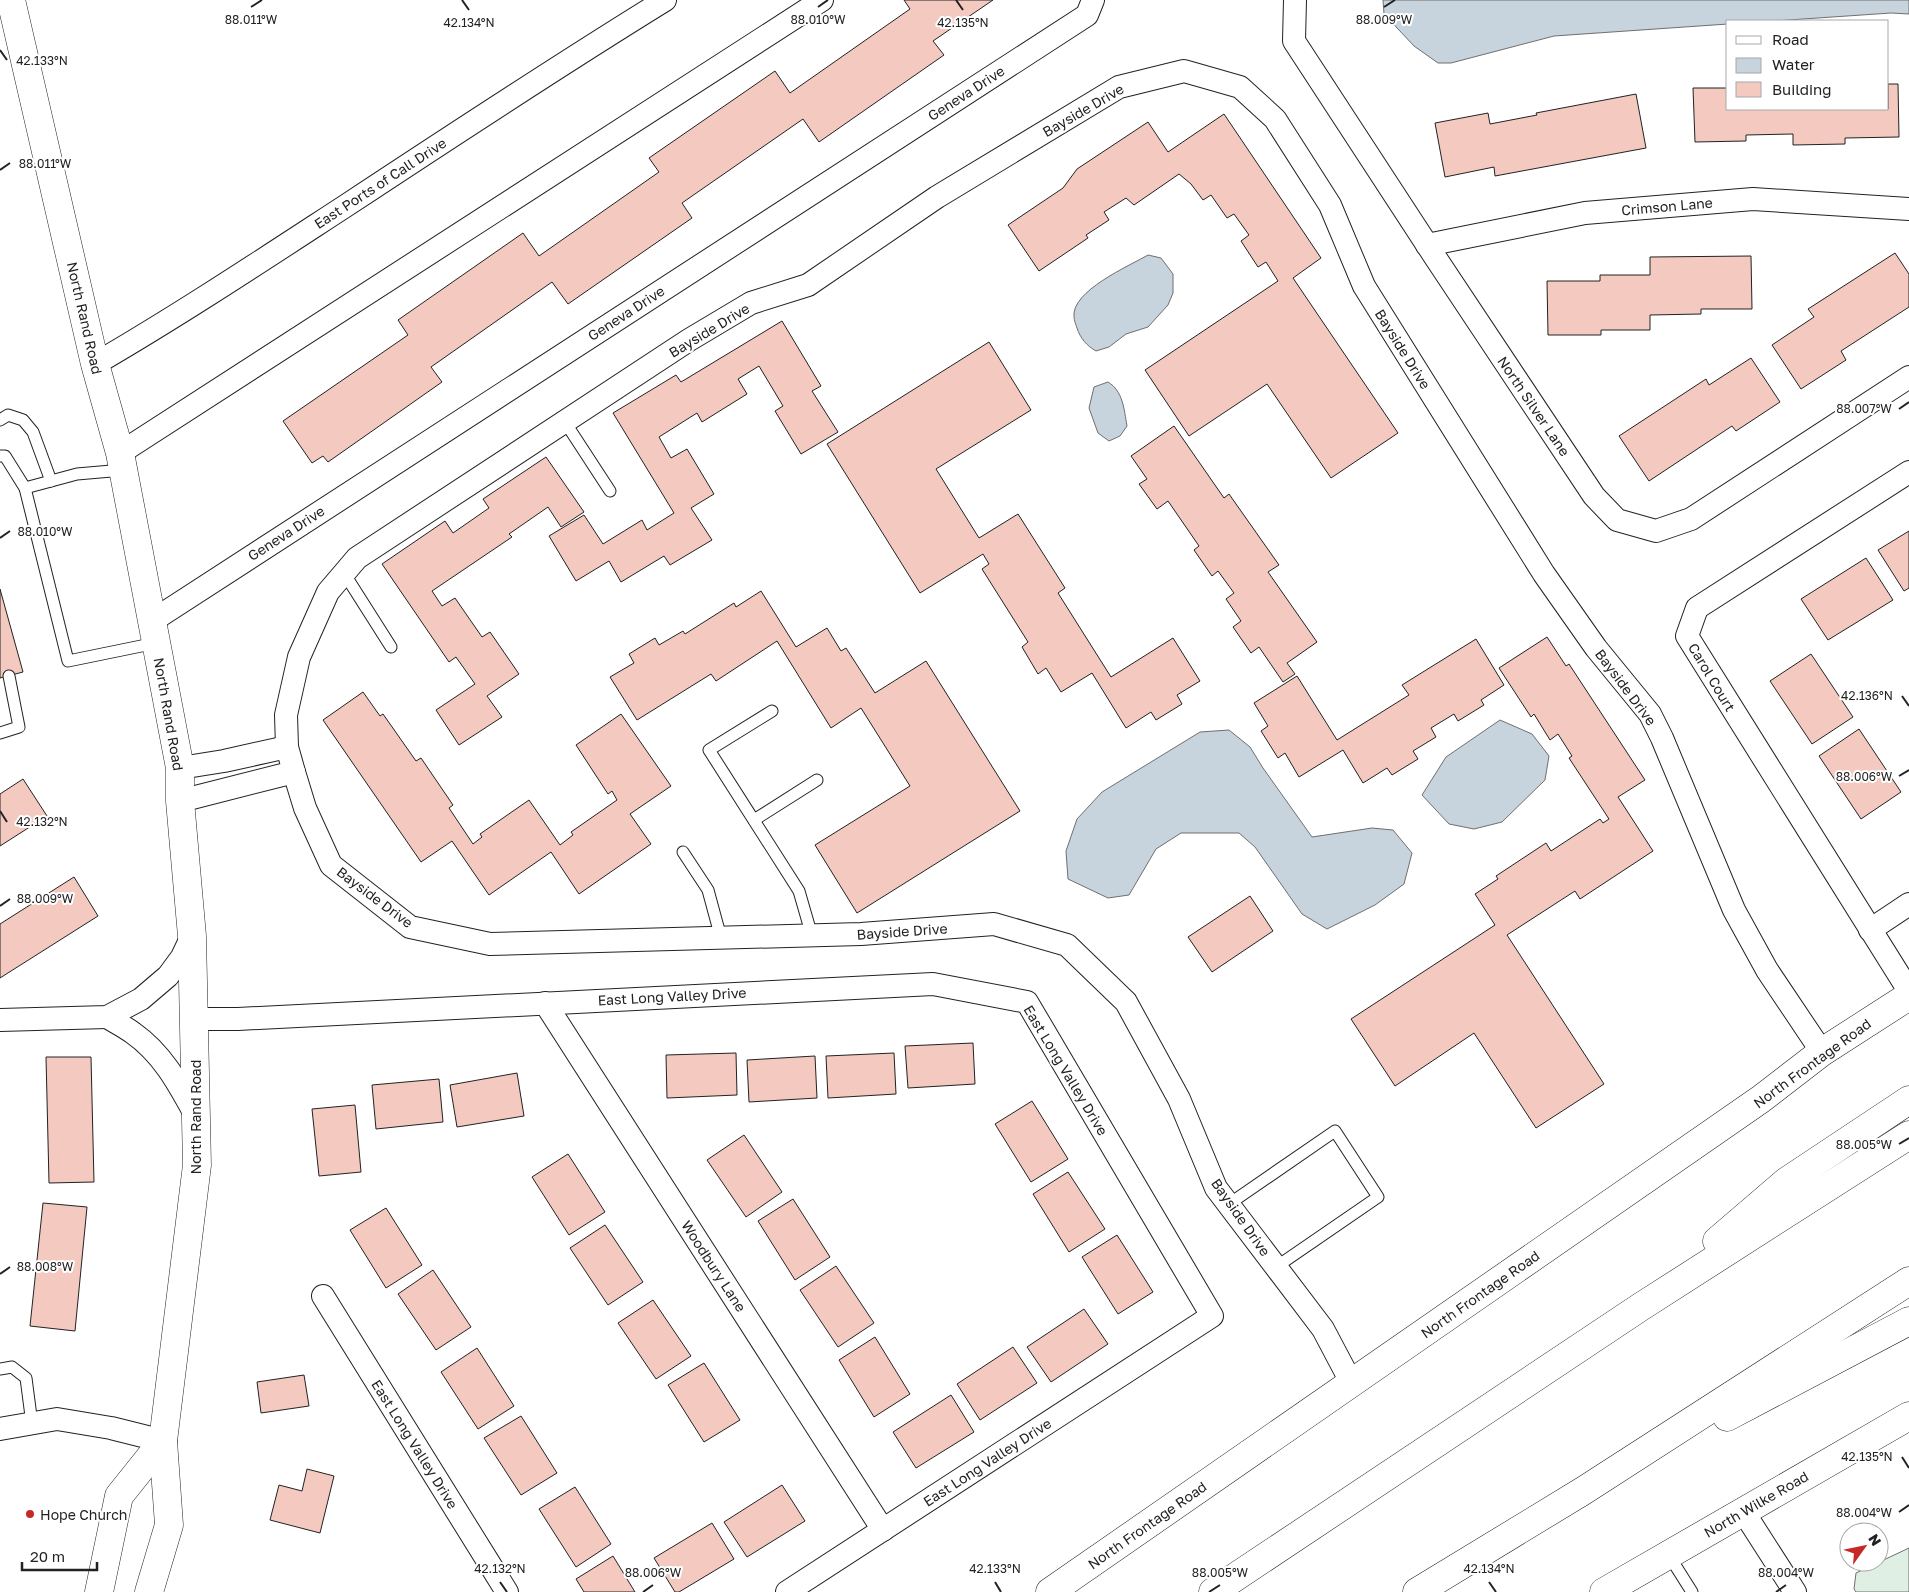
<svg xmlns="http://www.w3.org/2000/svg" width="1909" height="1592" font-family="'Golos Text',sans-serif">
  <style>
    .green { fill: #e0efe3; stroke: #6f6f6f }
    .water { fill: #c7d3dd; stroke: #6f6f6f }
    .building { fill: #f3c9c0; stroke: #222 }
    .lines { fill: none; stroke-linecap: round; stroke-linejoin: round }
    .lane-casing { stroke: #222; stroke-width: 13 }
    .street-casing { stroke: #222; stroke-width: 24 }
    .secondary-casing { stroke: #222; stroke-width: 29 }
    .primary-casing { stroke: #222; stroke-width: 29 }
    .highway-casing { stroke: #222; stroke-width: 29 }
    .lane { stroke: #fff; stroke-width: 11 }
    .street { stroke: #fff; stroke-width: 22 }
    .secondary { stroke: #fff; stroke-width: 28 }
    .primary { stroke: #fff; stroke-width: 28 }
    .highway { stroke: #fff; stroke-width: 28 }
    .ticks { fill: none; stroke: #222; stroke-width: 2 }
    .poi-dot { fill: #c62828; stroke: #fff; stroke-width: 2 }
    .labels { text-anchor: middle; dominant-baseline: central; stroke-width: 4; stroke-linejoin: round; paint-order: stroke }
    .street-label { font-size: 14px; fill: #222; stroke: #fff }
    .poi-label { font-size: 14px; fill: #222; stroke: #fff; text-anchor: start }
    .ticks-label { font-size: 12px; text-anchor: middle; fill: #222; stroke: #fff; stroke-width: 4; stroke-linejoin: round; paint-order: stroke }
  </style>
  <rect width="100%" height="100%" fill="#fff"/>
  <!-- green -->
  <path class="green" d="M 1909,1548 L 1909,1592 L 1856,1592 L 1854,1589 L 1856,1573 Z"/>
  <!-- water -->
  <g class="water">
    <path d="M 1383,0 L 1909,0 L 1909,14 L 1891,13 L 1774,21 L 1728,21 L 1728,24 L 1554,36 L 1451,63 L 1438,63 L 1414,46 L 1384,14 Z"/>
    <path d="M 1148,255 L 1161,258 L 1173,274 L 1173,293 L 1168,305 L 1148,327 L 1126,334 L 1109,347 L 1096,351 C 1087,346 1080,338 1077,328 C 1076,325 1074,320 1074,317 C 1071,291 1129,266 1148,255 Z"/>
    <path d="M 1108,382 C 1123,391 1124,409 1127,426 L 1120,436 L 1109,441 L 1098,433 L 1089,408 L 1094,387 Z"/>
    <path d="M 1500,720 L 1532,734 L 1549,756 L 1545,780 L 1502,822 L 1474,829 L 1449,824 L 1422,795 L 1446,757 Z"/>
    <path d="M 1229,730 L 1250,747 L 1263,768 L 1312,837 L 1372,828 L 1393,830 L 1412,853 L 1404,884 L 1375,905 L 1327,929 L 1302,914 L 1255,847 L 1239,833 L 1181,833 L 1156,849 L 1129,895 L 1108,898 L 1068,879 L 1066,851 L 1077,819 L 1102,792 L 1200,732 Z"/>
  </g>
  <!-- building -->
  <g class="building">
    <path d="M 904,0 L 993,0 L 933,41 L 944,55 L 819,142 L 803,119 L 682,203 L 692,218 L 568,304 L 552,282 L 431,367 L 442,382 L 328,462 L 323,456 L 312,463 L 283,421 L 408,335 L 398,320 L 523,233 L 539,256 L 659,172 L 649,158 L 775,71 L 790,93 L 910,9 Z"/>
    <path d="M 1888,84 L 1898,84 L 1899,137 L 1845,138 L 1845,144 L 1793,145 L 1793,134 L 1746,135 L 1746,141 L 1695,142 L 1693,88 L 1728,88 L 1728,109 L 1888,109 Z"/>
    <path d="M 1636,94 L 1646,148 L 1495,176 L 1494,167 L 1445,177 L 1435,123 L 1488,113 L 1490,124 L 1537,115 L 1536,113 Z"/>
    <path d="M 1224,114 L 1321,258 L 1293,278 L 1398,433 L 1331,478 L 1267,384 L 1189,436 L 1145,370 L 1278,281 L 1266,262 L 1258,267 L 1241,241 L 1249,235 L 1234,214 L 1227,218 L 1211,195 L 1203,200 L 1191,184 L 1179,174 L 1134,205 L 1126,198 L 1104,212 L 1109,220 L 1086,235 L 1088,238 L 1039,271 L 1008,225 L 1063,188 L 1077,169 L 1148,122 L 1168,152 Z"/>
    <path d="M 1895,253 L 1909,274 L 1909,307 L 1841,351 L 1846,360 L 1801,389 L 1772,345 L 1814,317 L 1808,309 Z"/>
    <path d="M 1751,256 L 1752,309 L 1701,309 L 1701,314 L 1650,315 L 1650,330 L 1601,330 L 1601,335 L 1548,335 L 1547,281 L 1600,281 L 1600,275 L 1650,275 L 1650,257 Z"/>
    <path d="M 782,321 L 821,386 L 812,391 L 838,432 L 801,454 L 775,411 L 783,406 L 759,366 L 738,379 L 747,394 L 702,422 L 697,413 L 659,437 L 671,458 L 687,449 L 714,494 L 691,508 L 712,540 L 670,565 L 664,556 L 621,582 L 609,561 L 576,581 L 549,536 L 584,515 L 603,544 L 642,520 L 647,530 L 674,513 L 613,413 L 676,375 L 681,382 Z"/>
    <path d="M 989,342 L 1031,410 L 936,469 L 979,538 L 1018,514 L 1065,588 L 1058,593 L 1111,677 L 1173,638 L 1200,681 L 1177,695 L 1182,704 L 1156,720 L 1151,712 L 1126,728 L 1092,673 L 1061,692 L 1046,668 L 1038,674 L 1022,647 L 1028,642 L 982,569 L 989,564 L 983,554 L 920,593 L 827,444 Z"/>
    <path d="M 1751,358 L 1780,402 L 1736,431 L 1732,426 L 1649,481 L 1619,436 L 1706,379 L 1709,385 Z"/>
    <path d="M 1174,426 L 1224,498 L 1229,494 L 1279,565 L 1268,572 L 1317,642 L 1287,663 L 1295,674 L 1283,682 L 1259,647 L 1251,653 L 1233,627 L 1241,621 L 1226,599 L 1234,593 L 1218,571 L 1212,576 L 1194,550 L 1199,546 L 1168,501 L 1157,509 L 1139,484 L 1147,479 L 1131,456 Z"/>
    <path d="M 546,457 L 584,512 L 561,527 L 548,507 L 509,534 L 512,537 L 432,591 L 442,606 L 455,598 L 482,637 L 490,632 L 519,674 L 487,696 L 502,717 L 459,745 L 436,710 L 475,684 L 456,657 L 449,662 L 382,564 L 445,521 L 453,533 L 489,508 L 483,499 Z"/>
    <path d="M 1909,531 L 1909,588 L 1904,591 L 1878,550 Z"/>
    <path d="M 1866,558 L 1893,600 L 1828,640 L 1801,599 Z"/>
    <path d="M 0,589 L 23,672 L 0,678 Z"/>
    <path d="M 761,591 L 796,647 L 827,628 L 841,651 L 846,648 L 875,693 L 926,661 L 1020,811 L 857,913 L 815,845 L 910,786 L 861,708 L 831,728 L 777,641 L 716,681 L 711,674 L 637,720 L 610,677 L 634,663 L 629,654 L 655,638 L 659,645 L 683,631 L 685,634 L 734,603 L 736,607 Z"/>
    <path d="M 1547,637 L 1566,666 L 1569,664 L 1645,780 L 1618,797 L 1653,851 L 1580,899 L 1575,891 L 1507,935 L 1604,1084 L 1536,1128 L 1474,1033 L 1395,1086 L 1351,1019 L 1495,925 L 1475,894 L 1498,879 L 1496,876 L 1546,843 L 1551,851 L 1600,819 L 1603,823 L 1609,819 L 1569,758 L 1572,756 L 1558,734 L 1550,740 L 1534,714 L 1531,717 L 1499,668 Z"/>
    <path d="M 1476,639 L 1504,685 L 1481,700 L 1484,705 L 1458,721 L 1454,714 L 1431,728 L 1436,737 L 1413,751 L 1418,759 L 1392,775 L 1387,768 L 1363,783 L 1343,750 L 1299,777 L 1285,753 L 1278,758 L 1261,731 L 1268,726 L 1254,703 L 1297,676 L 1337,740 L 1409,695 L 1402,685 Z"/>
    <path d="M 1811,654 L 1853,717 L 1812,744 L 1770,681 Z"/>
    <path d="M 363,692 L 380,716 L 383,714 L 416,761 L 421,758 L 453,805 L 449,808 L 473,844 L 482,837 L 480,834 L 529,800 L 560,845 L 573,835 L 571,832 L 617,800 L 612,791 L 608,794 L 576,745 L 621,714 L 671,786 L 630,814 L 651,844 L 579,894 L 551,852 L 489,895 L 452,841 L 421,862 L 323,720 Z"/>
    <path d="M 1859,729 L 1901,792 L 1861,819 L 1819,756 Z"/>
    <path d="M 23,779 L 47,816 L 0,846 L 0,794 Z"/>
    <path d="M 74,877 L 98,916 L 0,978 L 0,924 Z"/>
    <path d="M 1250,896 L 1273,931 L 1212,972 L 1188,937 Z"/>
    <path d="M 973,1043 L 975,1084 L 908,1088 L 905,1046 Z"/>
    <path d="M 736,1053 L 737,1095 L 667,1098 L 666,1055 Z"/>
    <path d="M 894,1053 L 896,1094 L 828,1098 L 826,1056 Z"/>
    <path d="M 815,1056 L 817,1098 L 749,1102 L 747,1060 Z"/>
    <path d="M 46,1057 L 91,1057 L 94,1182 L 49,1183 Z"/>
    <path d="M 517,1073 L 524,1116 L 457,1127 L 450,1085 Z"/>
    <path d="M 439,1079 L 443,1122 L 376,1129 L 372,1085 Z"/>
    <path d="M 1032,1101 L 1068,1159 L 1031,1182 L 995,1124 Z"/>
    <path d="M 355,1105 L 361,1172 L 319,1176 L 312,1109 Z"/>
    <path d="M 744,1135 L 782,1192 L 746,1217 L 707,1160 Z"/>
    <path d="M 568,1154 L 605,1212 L 569,1235 L 532,1177 Z"/>
    <path d="M 1068,1172 L 1105,1229 L 1069,1252 L 1033,1194 Z"/>
    <path d="M 793,1199 L 830,1257 L 795,1280 L 758,1221 Z"/>
    <path d="M 43,1203 L 87,1207 L 75,1331 L 30,1326 Z"/>
    <path d="M 386,1208 L 422,1265 L 386,1288 L 350,1230 Z"/>
    <path d="M 605,1225 L 643,1282 L 608,1305 L 570,1248 Z"/>
    <path d="M 1117,1235 L 1153,1292 L 1118,1314 L 1082,1257 Z"/>
    <path d="M 836,1266 L 874,1323 L 838,1347 L 800,1290 Z"/>
    <path d="M 433,1270 L 471,1327 L 436,1350 L 398,1294 Z"/>
    <path d="M 653,1300 L 691,1356 L 656,1379 L 618,1323 Z"/>
    <path d="M 1084,1309 L 1108,1344 L 1051,1382 L 1027,1347 Z"/>
    <path d="M 875,1337 L 910,1394 L 874,1417 L 839,1360 Z"/>
    <path d="M 1013,1347 L 1037,1383 L 980,1420 L 957,1384 Z"/>
    <path d="M 477,1348 L 514,1406 L 478,1429 L 441,1372 Z"/>
    <path d="M 704,1363 L 740,1420 L 704,1442 L 668,1385 Z"/>
    <path d="M 304,1375 L 309,1406 L 261,1413 L 257,1382 Z"/>
    <path d="M 951,1395 L 974,1432 L 916,1468 L 893,1432 Z"/>
    <path d="M 521,1416 L 557,1473 L 521,1495 L 484,1438 Z"/>
    <path d="M 307,1469 L 334,1476 L 320,1533 L 270,1520 L 279,1485 L 302,1491 Z"/>
    <path d="M 782,1485 L 805,1521 L 747,1557 L 724,1522 Z"/>
    <path d="M 575,1487 L 611,1544 L 576,1567 L 539,1509 Z"/>
    <path d="M 712,1523 L 734,1559 L 679,1592 L 675,1592 L 654,1558 Z"/>
    <path d="M 613,1556 L 635,1592 L 584,1592 L 576,1579 Z"/>
  </g>
  <g class="lines">
    <defs>
      <g id="lane">
        <path d="M 0,420 L 8,415 L 23,420 L 33,432 L 51,481"/>
        <path d="M 565,422 L 610,491"/>
        <path d="M 0,456 L 5,456 L 25,488 L 68,661 L 156,643"/>
        <path d="M 25,488 L 77,474 L 123,470"/>
        <path d="M 344,573 L 391,647"/>
        <path d="M 772,711 L 709,750 L 799,891 L 812,936"/>
        <path d="M 0,733 L 19,727 L 9,676"/>
        <path d="M 754,820 L 817,780"/>
        <path d="M 683,852 L 708,890 L 721,938"/>
        <path d="M 1229,1204 L 1335,1131 L 1378,1197 L 1276,1267"/>
        <path d="M 0,1369 L 12,1367 L 26,1378 L 32,1424"/>
        <path d="M 1668,1554 L 1692,1592"/>
      </g>
      <g id="street">
        <path d="M 1295,0 L 1294,41 L 1437,260 L 1594,496 L 1617,520 L 1656,531 L 1691,519 L 1909,377"/>
        <path d="M 1427,245 L 1585,213 L 1753,199 L 1909,209"/>
        <path d="M 95,364 C 181,314 264,259 347,205 C 453,135 558,66 665,0"/>
        <path d="M 120,453 L 822,0"/>
        <path d="M 1909,472 L 1697,608 L 1687,636 L 1909,991"/>
        <path d="M 152,621 L 1087,15 L 1093,0"/>
        <path d="M 180,768 L 224,761 L 287,747"/>
        <path d="M 180,801 L 294,772"/>
        <path d="M 1870,930 L 1909,904"/>
        <path d="M 545,1003 L 883,1530"/>
        <path d="M 107,1017 C 115,1022 125,1027 133,1033 C 163,1054 179,1085 196,1116"/>
        <path d="M 195,1019 L 238,1019 L 933,984 L 1027,1002 L 1212,1316 L 787,1592"/>
        <path d="M 0,1020 L 107,1017 L 141,999 L 168,976 L 182,957 L 192,936"/>
        <path d="M 323,1296 L 507,1592"/>
        <path d="M 1351,1382 L 1323,1329 L 1216,1188 L 1179,1099 L 1126,1002 L 1067,945 L 994,924 L 861,934 L 490,944 L 410,927 L 331,865 L 305,808 L 294,772 L 287,747 L 286,715 L 299,657 L 328,592 L 357,558 L 689,340 L 751,303 L 808,285 L 937,197 L 1119,87 L 1184,71 L 1240,87 L 1275,119 L 1330,205 L 1364,286 L 1544,574 L 1596,648 L 1650,714 L 1662,738 L 1734,910 L 1767,970 L 1822,1052"/>
        <path d="M 0,1429 L 57,1419 L 111,1428 L 163,1441"/>
        <path d="M 1743,1511 L 1795,1592"/>
      </g>
      <g id="secondary">
        <path d="M 1050,1592 L 1761,1099 L 1822,1052 L 1909,996"/>
        <path d="M 1604,1592 L 1909,1416"/>
      </g>
      <g id="primary">
        <path d="M 11,0 L 95,364 L 120,453 L 180,768 L 180,801 L 192,936 L 197,1165 L 163,1441 L 169,1525 L 149,1592"/>
        <path d="M 99,1592 L 119,1496 L 163,1441"/>
      </g>
      <g id="highway">
        <path d="M 1717,1241 L 1787,1181 L 1909,1100"/>
        <path d="M 1727,1417 L 1909,1321"/>
        <path d="M 1213,1592 L 1642,1306 L 1909,1135"/>
        <path d="M 1417,1592 L 1583,1491 L 1909,1281"/>
      </g>
    </defs>
    <!-- lane casing -->
    <use href="#lane" class="lane-casing"/>
    <!-- street casing -->
    <use href="#street" class="street-casing"/>
    <!-- secondary casing -->
    <use href="#secondary" class="secondary-casing"/>
    <!-- primary casing -->
    <use href="#primary" class="primary-casing"/>
    <!-- highway casing -->
    <use href="#highway" class="highway-casing"/>
    <!-- lane -->
    <use href="#lane" class="lane"/>
    <!-- street -->
    <use href="#street" class="street"/>
    <!-- secondary -->
    <use href="#secondary" class="secondary"/>
    <!-- primary -->
    <use href="#primary" class="primary"/>
    <!-- highway -->
    <use href="#highway" class="highway"/>
  </g>
  <!-- ticks -->
  <path class="ticks" d="M 462,0 L 469,10M 956,0 L 963,10M 251,7 L 262,0M 818,7 L 828,0M 1384,7 L 1395,0M 0,50 L 7,60M 0,170 L 10,163M 1899,409 L 1909,402M 0,538 L 10,531M 1902,696 L 1909,706M 1899,776 L 1909,770M 0,811 L 7,822M 0,906 L 10,899M 1899,1144 L 1909,1138M 0,1274 L 10,1267M 1902,1457 L 1909,1468M 1899,1512 L 1909,1505M 500,1582 L 507,1592M 995,1582 L 1001,1592M 1489,1582 L 1496,1592M 643,1592 L 653,1585M 1209,1592 L 1220,1585M 1776,1592 L 1786,1585"/>
  <!-- markers -->
  <circle class="poi-dot" cx="30" cy="1514" r="5"/>
  <g class="labels">
    <!-- street labels -->
    <g class="street-label">
      <text transform="translate(966 93) rotate(-33)">Geneva Drive</text>
      <text transform="translate(1083 110) rotate(-30)">Bayside Drive</text>
      <text transform="translate(380 183) rotate(-33)">East Ports of Call Drive</text>
      <text transform="translate(1667 206) rotate(-5)">Crimson Lane</text>
      <text transform="translate(626 313) rotate(-33)">Geneva Drive</text>
      <text transform="translate(85 318) rotate(77)">North Rand Road</text>
      <text transform="translate(709 330) rotate(-31)">Bayside Drive</text>
      <text transform="translate(1403 349) rotate(58)">Bayside Drive</text>
      <text transform="translate(1534 406) rotate(56)">North Silver Lane</text>
      <text transform="translate(286 533) rotate(-33)">Geneva Drive</text>
      <text transform="translate(1712 677) rotate(59)">Carol Court</text>
      <text transform="translate(1626 687) rotate(53)">Bayside Drive</text>
      <text transform="translate(169 714) rotate(80)">North Rand Road</text>
      <text transform="translate(375 897) rotate(37)">Bayside Drive</text>
      <text transform="translate(902 931) rotate(-4)">Bayside Drive</text>
      <text transform="translate(672 996) rotate(-3)">East Long Valley Drive</text>
      <text transform="translate(1812 1063) rotate(-36)">North Frontage Road</text>
      <text transform="translate(1066 1070) rotate(59)">East Long Valley Drive</text>
      <text transform="translate(195 1117) rotate(-90)">North Rand Road</text>
      <text transform="translate(1241 1217) rotate(55)">Bayside Drive</text>
      <text transform="translate(714 1266) rotate(57)">Woodbury Lane</text>
      <text transform="translate(1480 1294) rotate(-35)">North Frontage Road</text>
      <text transform="translate(415 1444) rotate(58)">East Long Valley Drive</text>
      <text transform="translate(987 1462) rotate(-33)">East Long Valley Drive</text>
      <text transform="translate(1756 1504) rotate(-30)">North Wilke Road</text>
      <text transform="translate(1147 1525) rotate(-35)">North Frontage Road</text>
    </g>
    <!-- poi labels -->
    <g class="poi-label">
      <text x="40" y="1514">Hope Church</text>
    </g>
  </g>
  <g class="ticks-label">
    <text x="251" y="24">88.011°W</text>
    <text x="1384" y="24">88.009°W</text>
    <text x="818" y="24">88.010°W</text>
    <text x="469" y="27">42.134°N</text>
    <text x="963" y="27">42.135°N</text>
    <text x="42" y="65">42.133°N</text>
    <text x="45" y="168">88.011°W</text>
    <text x="1864" y="413">88.007°W</text>
    <text x="45" y="536">88.010°W</text>
    <text x="1867" y="700">42.136°N</text>
    <text x="1864" y="781">88.006°W</text>
    <text x="42" y="826">42.132°N</text>
    <text x="45" y="903">88.009°W</text>
    <text x="1864" y="1149">88.005°W</text>
    <text x="45" y="1271">88.008°W</text>
    <text x="1867" y="1461">42.135°N</text>
    <text x="1864" y="1517">88.004°W</text>
    <text x="500" y="1573">42.132°N</text>
    <text x="995" y="1573">42.133°N</text>
    <text x="1489" y="1573">42.134°N</text>
    <text x="653" y="1577">88.006°W</text>
    <text x="1220" y="1577">88.005°W</text>
    <text x="1786" y="1577">88.004°W</text>
  </g>
  <!-- legend -->
  <rect x="1726" y="20" width="162" height="90" fill="#ffffff" stroke="#a7a7a7"/>
  <rect x="1736" y="36" width="25" height="8" fill="#ffffff" stroke="#a7a7a7"/>
  <text x="1772" y="45" font-size="15" fill="#222222">Road</text>
  <rect x="1736" y="58" width="25" height="15" fill="#c7d3dd" stroke="#a7a7a7"/>
  <text x="1772" y="70" font-size="15" fill="#222222">Water</text>
  <rect x="1736" y="82" width="25" height="15" fill="#f3c9c0" stroke="#a7a7a7"/>
  <text x="1772" y="95" font-size="15" fill="#222222">Building</text>
  <!-- north arrow -->
  <g transform="translate(1864 1547) rotate(57)"><circle r="24" fill="#ffffff" stroke="#a7a7a7"/>
  <path d="M0-4L9 19L0 12L-9 19Z" fill="#c62828"/>
  <text y="-8" font-size="14" font-weight="bold" text-anchor="middle" fill="#222222">N</text>
  </g>
  <!-- scale -->
  <path d="M22 1562v8h75v-8" fill="none" stroke="#222222" stroke-width="2.5"/>
  <text x="30" y="1562" font-size="15" fill="#222222" stroke="#ffffff" stroke-width="4" paint-order="stroke">20 m</text>
</svg>
